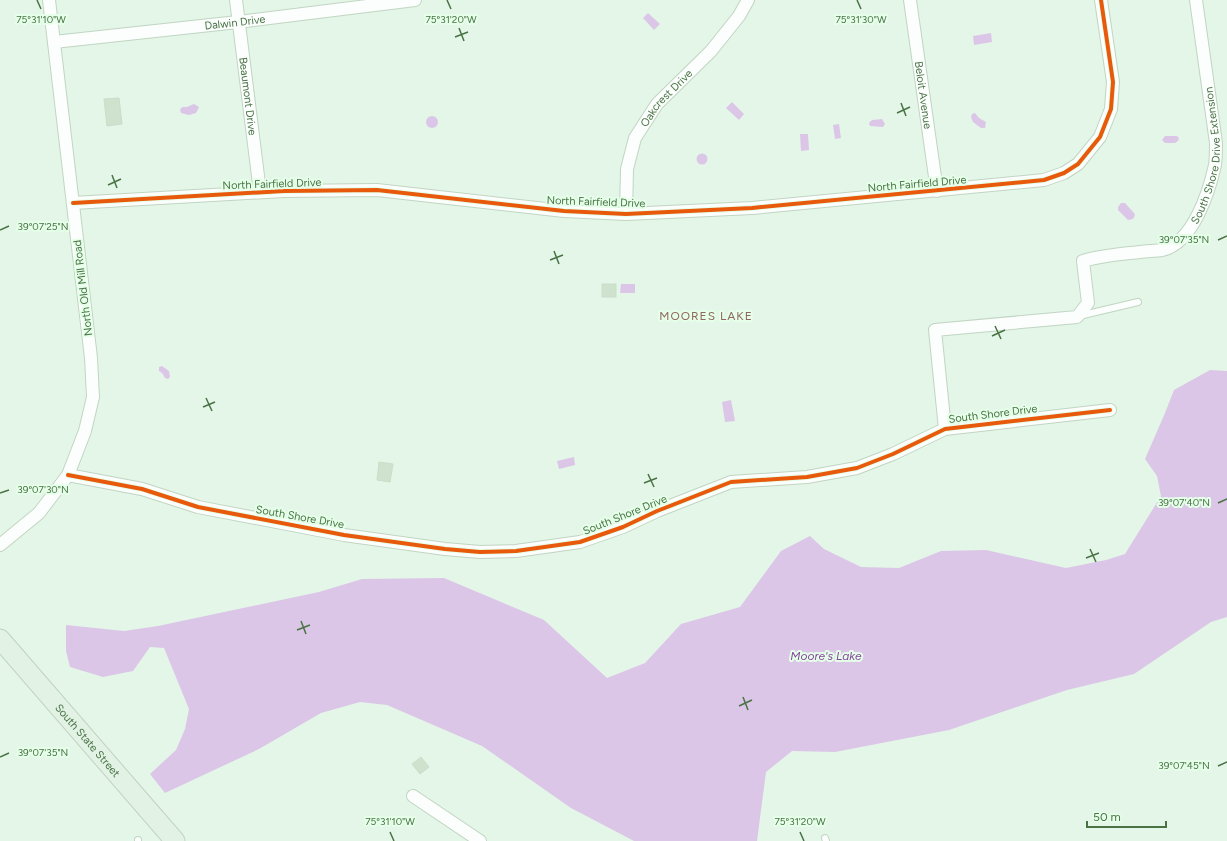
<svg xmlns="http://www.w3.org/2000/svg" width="1227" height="841" font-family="Figtree,sans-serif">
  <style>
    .water { fill: #dbc6e7 }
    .building { fill: #cee2ce; stroke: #c8dfc9 }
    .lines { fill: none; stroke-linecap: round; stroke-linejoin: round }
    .service-casing { stroke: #c1d5c2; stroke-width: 8 }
    .minor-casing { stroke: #c1d5c2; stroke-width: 14 }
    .primary-casing { stroke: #c0d2c0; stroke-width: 21 }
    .service { stroke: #fbfefc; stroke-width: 6 }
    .minor { stroke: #fbfefc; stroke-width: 12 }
    .primary { stroke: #e2f2e5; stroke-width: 19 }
    .cycleway-casing { stroke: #e5ffe9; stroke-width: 6 }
    .cycleway { stroke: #e8590c; stroke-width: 4 }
    .ticks { fill: none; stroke: #497345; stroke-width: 1.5 }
    .labels { text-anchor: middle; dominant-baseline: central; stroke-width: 4; stroke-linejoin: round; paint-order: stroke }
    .street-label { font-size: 11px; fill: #497345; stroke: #e5ffe9 }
    .neighbourhood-label { font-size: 12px; letter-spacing: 1px; fill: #90675c; stroke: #e5ffe9 }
    .water-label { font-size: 12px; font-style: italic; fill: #85469d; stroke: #e5ffe9 }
    .ticks-label { font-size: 10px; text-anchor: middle; fill: #497345; stroke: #e5ffe9; stroke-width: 4; stroke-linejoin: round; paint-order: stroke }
  </style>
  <rect width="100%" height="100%" fill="#e4f6e8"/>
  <!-- water -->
  <g class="water">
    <path d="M 648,13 L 660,24 L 654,30 L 643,18 Z"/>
    <path d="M 991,33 L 992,42 L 974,45 L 973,36 Z"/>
    <path d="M 732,102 L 744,114 L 739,120 L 726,108 Z"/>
    <path d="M 194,104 L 199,107 L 196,113 L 189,115 L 181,113 L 180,110 L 182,107 L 187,107 Z"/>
    <path d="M 975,113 L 979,118 L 986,122 L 985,128 L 981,128 L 973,122 L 971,117 L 972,114 Z"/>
    <circle cx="432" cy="122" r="6"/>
    <path d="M 882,119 L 885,124 L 883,127 L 870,126 L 869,123 L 872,120 Z"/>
    <path d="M 839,124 L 841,138 L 835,139 L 833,125 Z"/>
    <path d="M 800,134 L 808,134 L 809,150 L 801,151 Z"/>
    <path d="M 1165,136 L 1177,136 L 1179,138 L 1178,141 L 1175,143 L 1165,143 L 1162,140 Z"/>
    <circle cx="702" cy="159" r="5.5"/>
    <path d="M 1121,203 L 1125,203 L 1134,213 L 1135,215 L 1133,219 L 1128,220 L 1118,210 L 1118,207 Z"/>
    <path d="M 621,284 L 635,284 L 635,293 L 620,293 Z"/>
    <path d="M 162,366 L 169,371 L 170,377 L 168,379 L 165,378 L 162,373 L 159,371 L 159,367 Z"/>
    <path d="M 1210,370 L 1227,371 L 1227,617 L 1211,622 L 1134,674 L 1067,690 L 949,730 L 835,752 L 792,751 L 766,772 L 757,841 L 634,841 L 571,808 L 482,746 L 387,705 L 360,702 L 321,713 L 259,749 L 165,793 L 150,774 L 176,750 L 185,729 L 189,709 L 164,648 L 150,647 L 133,671 L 103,677 L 70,667 L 66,651 L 66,625 L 124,631 L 158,626 L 319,592 L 362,579 L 444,578 L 544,620 L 607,678 L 645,663 L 681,624 L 740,607 L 781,551 L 810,536 L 824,549 L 861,567 L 899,568 L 941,551 L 986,550 L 1066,568 L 1106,560 L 1125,554 L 1161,496 L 1157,476 L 1145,459 L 1165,413 L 1174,390 Z"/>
    <path d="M 731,400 L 735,421 L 725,422 L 722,402 Z"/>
    <path d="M 574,457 L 575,465 L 559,469 L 557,461 Z"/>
  </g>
  <!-- building -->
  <g class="building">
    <path d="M 119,98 L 122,124 L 107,126 L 104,99 Z"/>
    <rect x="602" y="284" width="14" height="13"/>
    <path d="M 379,462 L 393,464 L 390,482 L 377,480 Z"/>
    <path d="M 421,757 L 429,767 L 420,774 L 412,764 Z"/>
  </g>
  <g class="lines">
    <defs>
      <g id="service">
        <path d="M 1079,316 L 1138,302"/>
        <path d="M 825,838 L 826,841"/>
        <path d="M 138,840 L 138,841"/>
      </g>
      <g id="minor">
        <path id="s1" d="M 236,0 L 260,192"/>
        <path id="s2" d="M 910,0 L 937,191"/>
        <path id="s3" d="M 54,42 L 238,22 L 415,0"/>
        <path d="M 73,203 L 284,191 L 377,190 L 564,211 L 626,214 L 752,208 L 1044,180 L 1064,173 L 1078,164 L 1100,137 L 1111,109 L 1113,82 L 1101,0"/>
        <path id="s4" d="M 626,214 L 627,169 L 635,138 L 657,104 L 711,51 L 739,16 L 748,0"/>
        <path id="s5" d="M 945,429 L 935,330 L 1077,317 L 1088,303 L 1083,261 C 1102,255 1121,254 1140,252 C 1147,251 1155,251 1162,250 C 1193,243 1209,192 1215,165 C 1216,158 1216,150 1216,143 L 1196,0"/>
        <path d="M 68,475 L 142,489 L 198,507 L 344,535 L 445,549 L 480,552 L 516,551 L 580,542 L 623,527 L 657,511 L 731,482 L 807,477 L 857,468 L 893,454 L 945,429 L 1110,410"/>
        <path d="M 0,545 L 39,513 L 68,475 L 85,431 L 93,397 L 91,358 L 49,0"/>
        <path d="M 413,796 L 480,841"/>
      </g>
      <g id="primary">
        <path id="s6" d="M 0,639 L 175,841"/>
      </g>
    </defs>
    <!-- service casing -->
    <use href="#service" class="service-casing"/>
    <!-- minor casing -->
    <use href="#minor" class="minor-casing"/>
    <!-- primary casing -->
    <use href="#primary" class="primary-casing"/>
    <!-- service -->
    <use href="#service" class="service"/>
    <!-- minor -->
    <use href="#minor" class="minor"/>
    <!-- primary -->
    <use href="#primary" class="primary"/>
    <defs>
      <g id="cycleway">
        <path d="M 73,203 L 284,191 L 377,190 L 564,211 L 626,214 L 752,208 L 1044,180 L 1064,173 L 1078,164 L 1100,137 L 1111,109 L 1113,82 L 1101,0"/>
        <path d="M 68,475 L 142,489 L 198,507 L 344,535 L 445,549 L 480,552 L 516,551 L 580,542 L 623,527 L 657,511 L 731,482 L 807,477 L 857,468 L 893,454 L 945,429 L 1110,410"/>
      </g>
    </defs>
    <!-- cycleway casing -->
    <use href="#cycleway" class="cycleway-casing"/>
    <!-- cycleway -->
    <use href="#cycleway" class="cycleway"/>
  </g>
  <!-- ticks -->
  <path class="ticks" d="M 37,0 L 41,9M 447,0 L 451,9M 857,0 L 861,9M 459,28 L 464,41M 455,37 L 468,32M 901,103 L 906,116M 897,113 L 910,107M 112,175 L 117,188M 108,185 L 121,179M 0,230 L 9,226M 1218,240 L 1227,236M 554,251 L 559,264M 550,260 L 563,255M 995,326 L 1001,339M 992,336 L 1005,330M 206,398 L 212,411M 203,407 L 215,402M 648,474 L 654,487M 644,483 L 657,478M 0,493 L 9,490M 1218,503 L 1227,499M 1090,549 L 1096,562M 1086,558 L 1099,553M 301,621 L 306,634M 297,630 L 310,625M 743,697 L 748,710M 739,706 L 752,700M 0,757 L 9,753M 1218,766 L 1227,762M 390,832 L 394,841M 800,832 L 804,841"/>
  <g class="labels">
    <!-- street labels -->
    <g class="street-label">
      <text stroke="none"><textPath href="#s3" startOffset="182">Dalwin Drive</textPath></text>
      <text stroke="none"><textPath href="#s1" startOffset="97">Beaumont Drive</textPath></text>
      <text stroke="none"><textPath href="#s2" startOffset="96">Beloit Avenue</textPath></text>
      <text stroke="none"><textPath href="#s4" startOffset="128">Oakcrest Drive</textPath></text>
      <text stroke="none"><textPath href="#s5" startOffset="495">South Shore Drive Extension</textPath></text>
      <text transform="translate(272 184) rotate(-2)">North Fairfield Drive</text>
      <text transform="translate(917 184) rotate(-5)">North Fairfield Drive</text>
      <text transform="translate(596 202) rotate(2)">North Fairfield Drive</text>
      <text transform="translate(83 288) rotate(-97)">North Old Mill Road</text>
      <text transform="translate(993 414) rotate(-7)">South Shore Drive</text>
      <text transform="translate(625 515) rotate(-22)">South Shore Drive</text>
      <text transform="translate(300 517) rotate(10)">South Shore Drive</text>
      <text stroke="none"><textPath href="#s6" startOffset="134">South State Street</textPath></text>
    </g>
    <!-- neighbourhood labels -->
    <g class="neighbourhood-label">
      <text x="706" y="316">MOORES LAKE</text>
    </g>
    <!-- water labels -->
    <g class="water-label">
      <text x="826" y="656">Moore's Lake</text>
    </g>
  </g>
  <g class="ticks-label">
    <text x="41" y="23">75°31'10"W</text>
    <text x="451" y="23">75°31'20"W</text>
    <text x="861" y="23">75°31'30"W</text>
    <text x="43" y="230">39°07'25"N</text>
    <text x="1184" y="243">39°07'35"N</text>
    <text x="43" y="493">39°07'30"N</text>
    <text x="1184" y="506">39°07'40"N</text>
    <text x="43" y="756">39°07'35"N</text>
    <text x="1184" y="769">39°07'45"N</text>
    <text x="390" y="825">75°31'10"W</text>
    <text x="800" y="825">75°31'20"W</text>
  </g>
  <!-- scale -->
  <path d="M1087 821v6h79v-6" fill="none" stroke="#497345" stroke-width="2"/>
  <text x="1093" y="821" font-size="12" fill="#497345" stroke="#e5ffe9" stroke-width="3" paint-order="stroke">50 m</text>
</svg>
